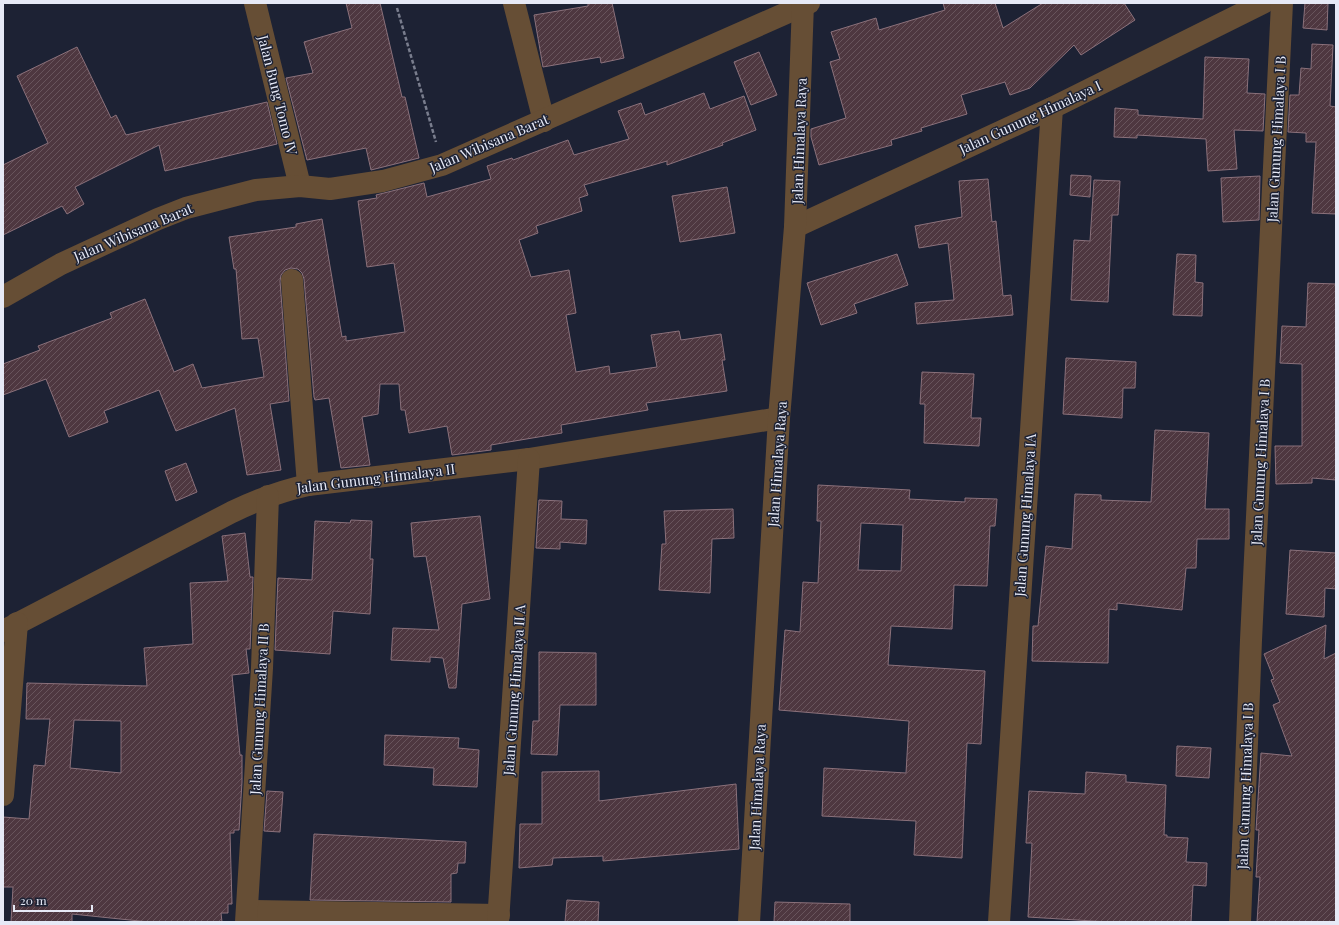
<svg xmlns="http://www.w3.org/2000/svg" width="1339" height="925" font-family="'Playfair Display',serif">
  <style>
    .building { fill: url(#building-hatch); stroke: #8b717b; fill-rule: evenodd }
    .lines { fill: none; stroke-linecap: round; stroke-linejoin: round }
    .path { stroke: #797d8d; stroke-width: 2.5; stroke-dasharray: 4 2; stroke-linecap: butt }
    .minor { stroke: #664e35; stroke-width: 22 }
    .labels { text-anchor: middle; dominant-baseline: central; stroke-width: 3; stroke-linejoin: round; paint-order: stroke }
    .street-label { font-size: 14px; fill: #e6e9f6; stroke: #1d2234 }
  </style>
  <defs>
    <pattern id="building-hatch" width="6" height="6" patternUnits="userSpaceOnUse"><rect width="6" height="6" fill="#4e3740"/><path d="M-1 1l2-2M0 6l6-6M5 7l2-2" fill="none" stroke="#68545c"/></pattern>
  </defs>
  <rect width="100%" height="100%" fill="#1d2234"/>
  <!-- building -->
  <g class="building">
    <path d="M 346,3 L 380,3 L 402,97 L 405,97 L 419,158 L 371,170 L 366,148 L 307,160 L 286,78 L 313,73 L 304,42 L 352,28 Z"/>
    <path d="M 588,3 L 612,3 L 624,58 L 601,63 L 600,57 L 543,67 L 534,15 L 588,6 Z"/>
    <path d="M 943,3 L 995,3 L 1003,28 L 1043,3 L 1124,3 L 1135,20 L 1081,55 L 1074,45 L 1030,88 L 1010,95 L 1005,82 L 961,95 L 967,114 L 921,128 L 922,131 L 891,140 L 892,145 L 819,165 L 811,137 L 811,129 L 846,118 L 830,62 L 840,59 L 831,32 L 876,18 L 879,30 L 945,10 Z"/>
    <path d="M 1305,3 L 1328,3 L 1327,30 L 1303,28 Z"/>
    <path d="M 1312,44 L 1333,45 L 1330,106 L 1336,107 L 1336,214 L 1312,213 L 1316,142 L 1306,142 L 1306,133 L 1288,132 L 1290,95 L 1299,95 L 1301,68 L 1311,69 Z"/>
    <path d="M 77,47 L 111,118 L 116,115 L 126,135 L 267,102 L 277,144 L 165,171 L 159,145 L 75,187 L 84,204 L 67,214 L 62,206 L 3,235 L 3,165 L 48,143 L 17,76 Z"/>
    <path d="M 759,52 L 777,95 L 751,105 L 734,62 Z"/>
    <path d="M 1205,57 L 1249,59 L 1247,93 L 1265,94 L 1263,131 L 1234,130 L 1237,169 L 1208,171 L 1206,139 L 1137,135 L 1137,138 L 1114,137 L 1115,108 L 1138,110 L 1138,115 L 1203,119 Z"/>
    <path d="M 704,93 L 710,109 L 744,96 L 756,130 L 722,143 L 723,145 L 667,165 L 667,161 L 584,185 L 588,195 L 579,198 L 582,211 L 536,226 L 538,233 L 519,240 L 531,277 L 569,270 L 576,313 L 566,315 L 576,372 L 609,366 L 610,374 L 657,367 L 651,335 L 679,331 L 681,340 L 721,334 L 725,360 L 722,360 L 727,391 L 646,403 L 648,410 L 561,425 L 562,433 L 491,445 L 491,450 L 452,455 L 447,426 L 409,433 L 405,410 L 401,410 L 399,384 L 380,384 L 378,414 L 362,417 L 370,465 L 341,468 L 329,398 L 315,400 L 314,397 L 304,279 L 302,273 L 298,269 L 291,268 L 285,270 L 281,275 L 280,281 L 289,401 L 270,404 L 281,470 L 247,475 L 235,408 L 176,431 L 159,390 L 104,411 L 108,422 L 69,437 L 46,379 L 3,395 L 3,364 L 40,350 L 38,346 L 112,318 L 110,313 L 145,299 L 174,372 L 193,364 L 202,388 L 264,377 L 258,338 L 242,339 L 236,269 L 234,269 L 229,237 L 296,227 L 296,224 L 322,219 L 342,337 L 346,336 L 346,341 L 405,332 L 394,263 L 367,267 L 358,201 L 377,198 L 376,195 L 424,183 L 427,197 L 491,179 L 487,166 L 512,158 L 513,160 L 568,140 L 574,155 L 629,139 L 618,111 L 641,103 L 645,115 Z"/>
    <path d="M 1071,175 L 1091,176 L 1090,197 L 1070,195 Z"/>
    <path d="M 1260,176 L 1259,220 L 1223,222 L 1221,178 Z"/>
    <path d="M 988,179 L 992,222 L 996,221 L 1003,296 L 1011,295 L 1013,315 L 917,324 L 915,303 L 954,300 L 948,243 L 919,248 L 915,226 L 962,217 L 959,181 Z"/>
    <path d="M 1094,180 L 1120,181 L 1118,215 L 1112,215 L 1108,302 L 1071,300 L 1074,240 L 1090,241 Z"/>
    <path d="M 727,187 L 735,233 L 680,242 L 672,196 Z"/>
    <path d="M 897,254 L 908,285 L 854,304 L 857,313 L 821,325 L 807,283 Z"/>
    <path d="M 1177,254 L 1196,255 L 1195,282 L 1203,283 L 1202,316 L 1173,315 Z"/>
    <path d="M 1308,283 L 1336,284 L 1336,480 L 1312,478 L 1312,483 L 1276,484 L 1275,446 L 1302,446 L 1302,364 L 1280,363 L 1282,326 L 1306,327 Z"/>
    <path d="M 1066,358 L 1136,362 L 1135,388 L 1123,388 L 1122,418 L 1063,414 Z"/>
    <path d="M 922,372 L 974,374 L 971,418 L 981,418 L 979,446 L 924,443 L 925,404 L 920,404 Z"/>
    <path d="M 1155,430 L 1209,433 L 1205,509 L 1229,509 L 1229,539 L 1197,539 L 1196,568 L 1186,568 L 1182,610 L 1117,603 L 1117,610 L 1109,609 L 1108,663 L 1032,661 L 1033,626 L 1038,626 L 1046,546 L 1072,549 L 1075,494 L 1101,495 L 1101,500 L 1151,502 Z"/>
    <path d="M 186,463 L 197,492 L 176,501 L 165,471 Z"/>
    <path d="M 818,485 L 910,490 L 909,499 L 965,502 L 965,498 L 997,499 L 995,526 L 990,526 L 987,586 L 954,585 L 952,629 L 891,626 L 888,665 L 985,671 L 981,744 L 967,743 L 962,858 L 914,855 L 916,821 L 822,816 L 824,768 L 906,773 L 909,721 L 779,710 L 785,630 L 800,632 L 803,582 L 818,583 L 821,521 L 817,521 ZM 861,523 L 903,525 L 901,571 L 858,570 Z"/>
    <path d="M 539,500 L 562,501 L 561,519 L 587,520 L 586,544 L 560,542 L 560,549 L 536,548 Z"/>
    <path d="M 733,509 L 734,538 L 712,539 L 710,593 L 659,590 L 662,544 L 666,544 L 664,511 Z"/>
    <path d="M 480,516 L 490,599 L 462,604 L 456,688 L 449,688 L 443,658 L 430,657 L 430,662 L 391,660 L 393,628 L 439,630 L 426,556 L 414,557 L 411,523 Z"/>
    <path d="M 351,520 L 372,521 L 370,559 L 373,559 L 370,614 L 333,611 L 330,654 L 275,650 L 278,578 L 312,580 L 315,521 L 350,523 Z"/>
    <path d="M 245,533 L 250,577 L 253,577 L 250,649 L 246,649 L 249,673 L 232,675 L 240,755 L 242,755 L 242,782 L 239,830 L 234,830 L 234,833 L 230,833 L 232,904 L 228,904 L 228,913 L 221,913 L 222,922 L 149,922 L 72,914 L 72,922 L 11,922 L 13,887 L 3,887 L 3,817 L 29,819 L 34,765 L 45,766 L 50,719 L 26,719 L 27,683 L 147,686 L 144,648 L 193,644 L 190,583 L 228,581 L 222,536 ZM 74,720 L 121,721 L 121,773 L 70,768 Z"/>
    <path d="M 1290,550 L 1336,553 L 1336,589 L 1325,588 L 1324,617 L 1286,614 Z"/>
    <path d="M 1326,625 L 1324,659 L 1336,653 L 1336,922 L 1257,922 L 1260,877 L 1256,877 L 1259,830 L 1256,830 L 1261,753 L 1292,756 L 1273,705 L 1280,702 L 1271,680 L 1274,679 L 1264,654 Z"/>
    <path d="M 539,652 L 596,653 L 596,705 L 560,705 L 557,755 L 531,754 L 533,721 L 539,721 Z"/>
    <path d="M 385,735 L 459,738 L 458,748 L 479,750 L 477,787 L 433,785 L 434,768 L 384,765 Z"/>
    <path d="M 1177,746 L 1211,748 L 1209,778 L 1176,776 Z"/>
    <path d="M 599,771 L 599,801 L 736,784 L 739,849 L 603,861 L 603,856 L 553,858 L 552,865 L 519,868 L 520,824 L 542,824 L 542,772 Z"/>
    <path d="M 1086,772 L 1126,775 L 1126,782 L 1166,785 L 1164,835 L 1167,835 L 1167,837 L 1188,838 L 1186,862 L 1207,863 L 1206,886 L 1193,885 L 1191,922 L 1109,922 L 1028,917 L 1032,843 L 1026,843 L 1029,791 L 1085,794 Z"/>
    <path d="M 267,791 L 283,792 L 280,832 L 264,831 Z"/>
    <path d="M 314,834 L 466,842 L 465,863 L 458,863 L 457,873 L 451,874 L 451,902 L 310,900 Z"/>
    <path d="M 567,900 L 599,902 L 598,922 L 565,922 Z"/>
    <path d="M 775,902 L 850,904 L 850,922 L 774,922 Z"/>
  </g>
  <g class="lines">
    <!-- path -->
    <path class="path" d="M 397,8 L 436,142"/>
    <!-- minor -->
    <g class="minor">
      <path d="M 255,3 L 300,186"/>
      <path d="M 514,3 L 544,121"/>
      <path d="M 795,227 L 1052,108 L 1263,3"/>
      <path d="M 292,280 L 308,485"/>
      <path d="M 3,297 L 61,264 L 158,219 L 186,208 L 256,190 L 300,186 L 330,189 L 383,181 L 442,165 L 809,3"/>
      <path d="M 3,631 L 232,512 C 257,500 281,491 308,485 L 529,459 L 779,418"/>
      <path d="M 3,795 L 17,623"/>
      <path d="M 247,911 L 499,915"/>
      <path d="M 246,922 L 262,668 L 268,496"/>
      <path d="M 498,922 L 529,459"/>
      <path d="M 749,922 L 779,418 L 795,227 L 803,3"/>
      <path d="M 999,922 L 1052,108"/>
      <path d="M 1240,922 L 1251,640 L 1282,3"/>
    </g>
  </g>
  <g class="labels">
    <!-- street labels -->
    <g class="street-label">
      <text transform="translate(278 95) rotate(76)">Jalan Bung Tomo IV</text>
      <text transform="translate(1030 117) rotate(-25)">Jalan Gunung Himalaya I</text>
      <text transform="translate(1276 139) rotate(-87)">Jalan Gunung Himalaya I B</text>
      <text transform="translate(799 141) rotate(-88)">Jalan Himalaya Raya</text>
      <text transform="translate(489 143) rotate(-23)">Jalan Wibisana Barat</text>
      <text transform="translate(133 232) rotate(-23)">Jalan Wibisana Barat</text>
      <text transform="translate(1260 462) rotate(-87)">Jalan Gunung Himalaya I B</text>
      <text transform="translate(777 464) rotate(-86)">Jalan Himalaya Raya</text>
      <text transform="translate(376 478) rotate(-7)">Jalan Gunung Himalaya II</text>
      <text transform="translate(1025 515) rotate(-86)">Jalan Gunung Himalaya IA</text>
      <text transform="translate(514 690) rotate(-86)">Jalan Gunung Himalaya II A</text>
      <text transform="translate(259 709) rotate(-87)">Jalan Gunung Himalaya II B</text>
      <text transform="translate(1245 786) rotate(-88)">Jalan Gunung Himalaya I B</text>
      <text transform="translate(757 787) rotate(-87)">Jalan Himalaya Raya</text>
    </g>
  </g>
  <!-- border -->
  <rect width="1339" height="925" fill="none" stroke="#e6e9f6" stroke-width="8"/>
  <!-- scale -->
  <path d="M14 905v6h78v-6" fill="none" stroke="#e6e9f6" stroke-width="2"/>
  <text x="20" y="905" font-size="12" fill="#e6e9f6" stroke="#1d2234" stroke-width="3" paint-order="stroke">20 m</text>
</svg>
